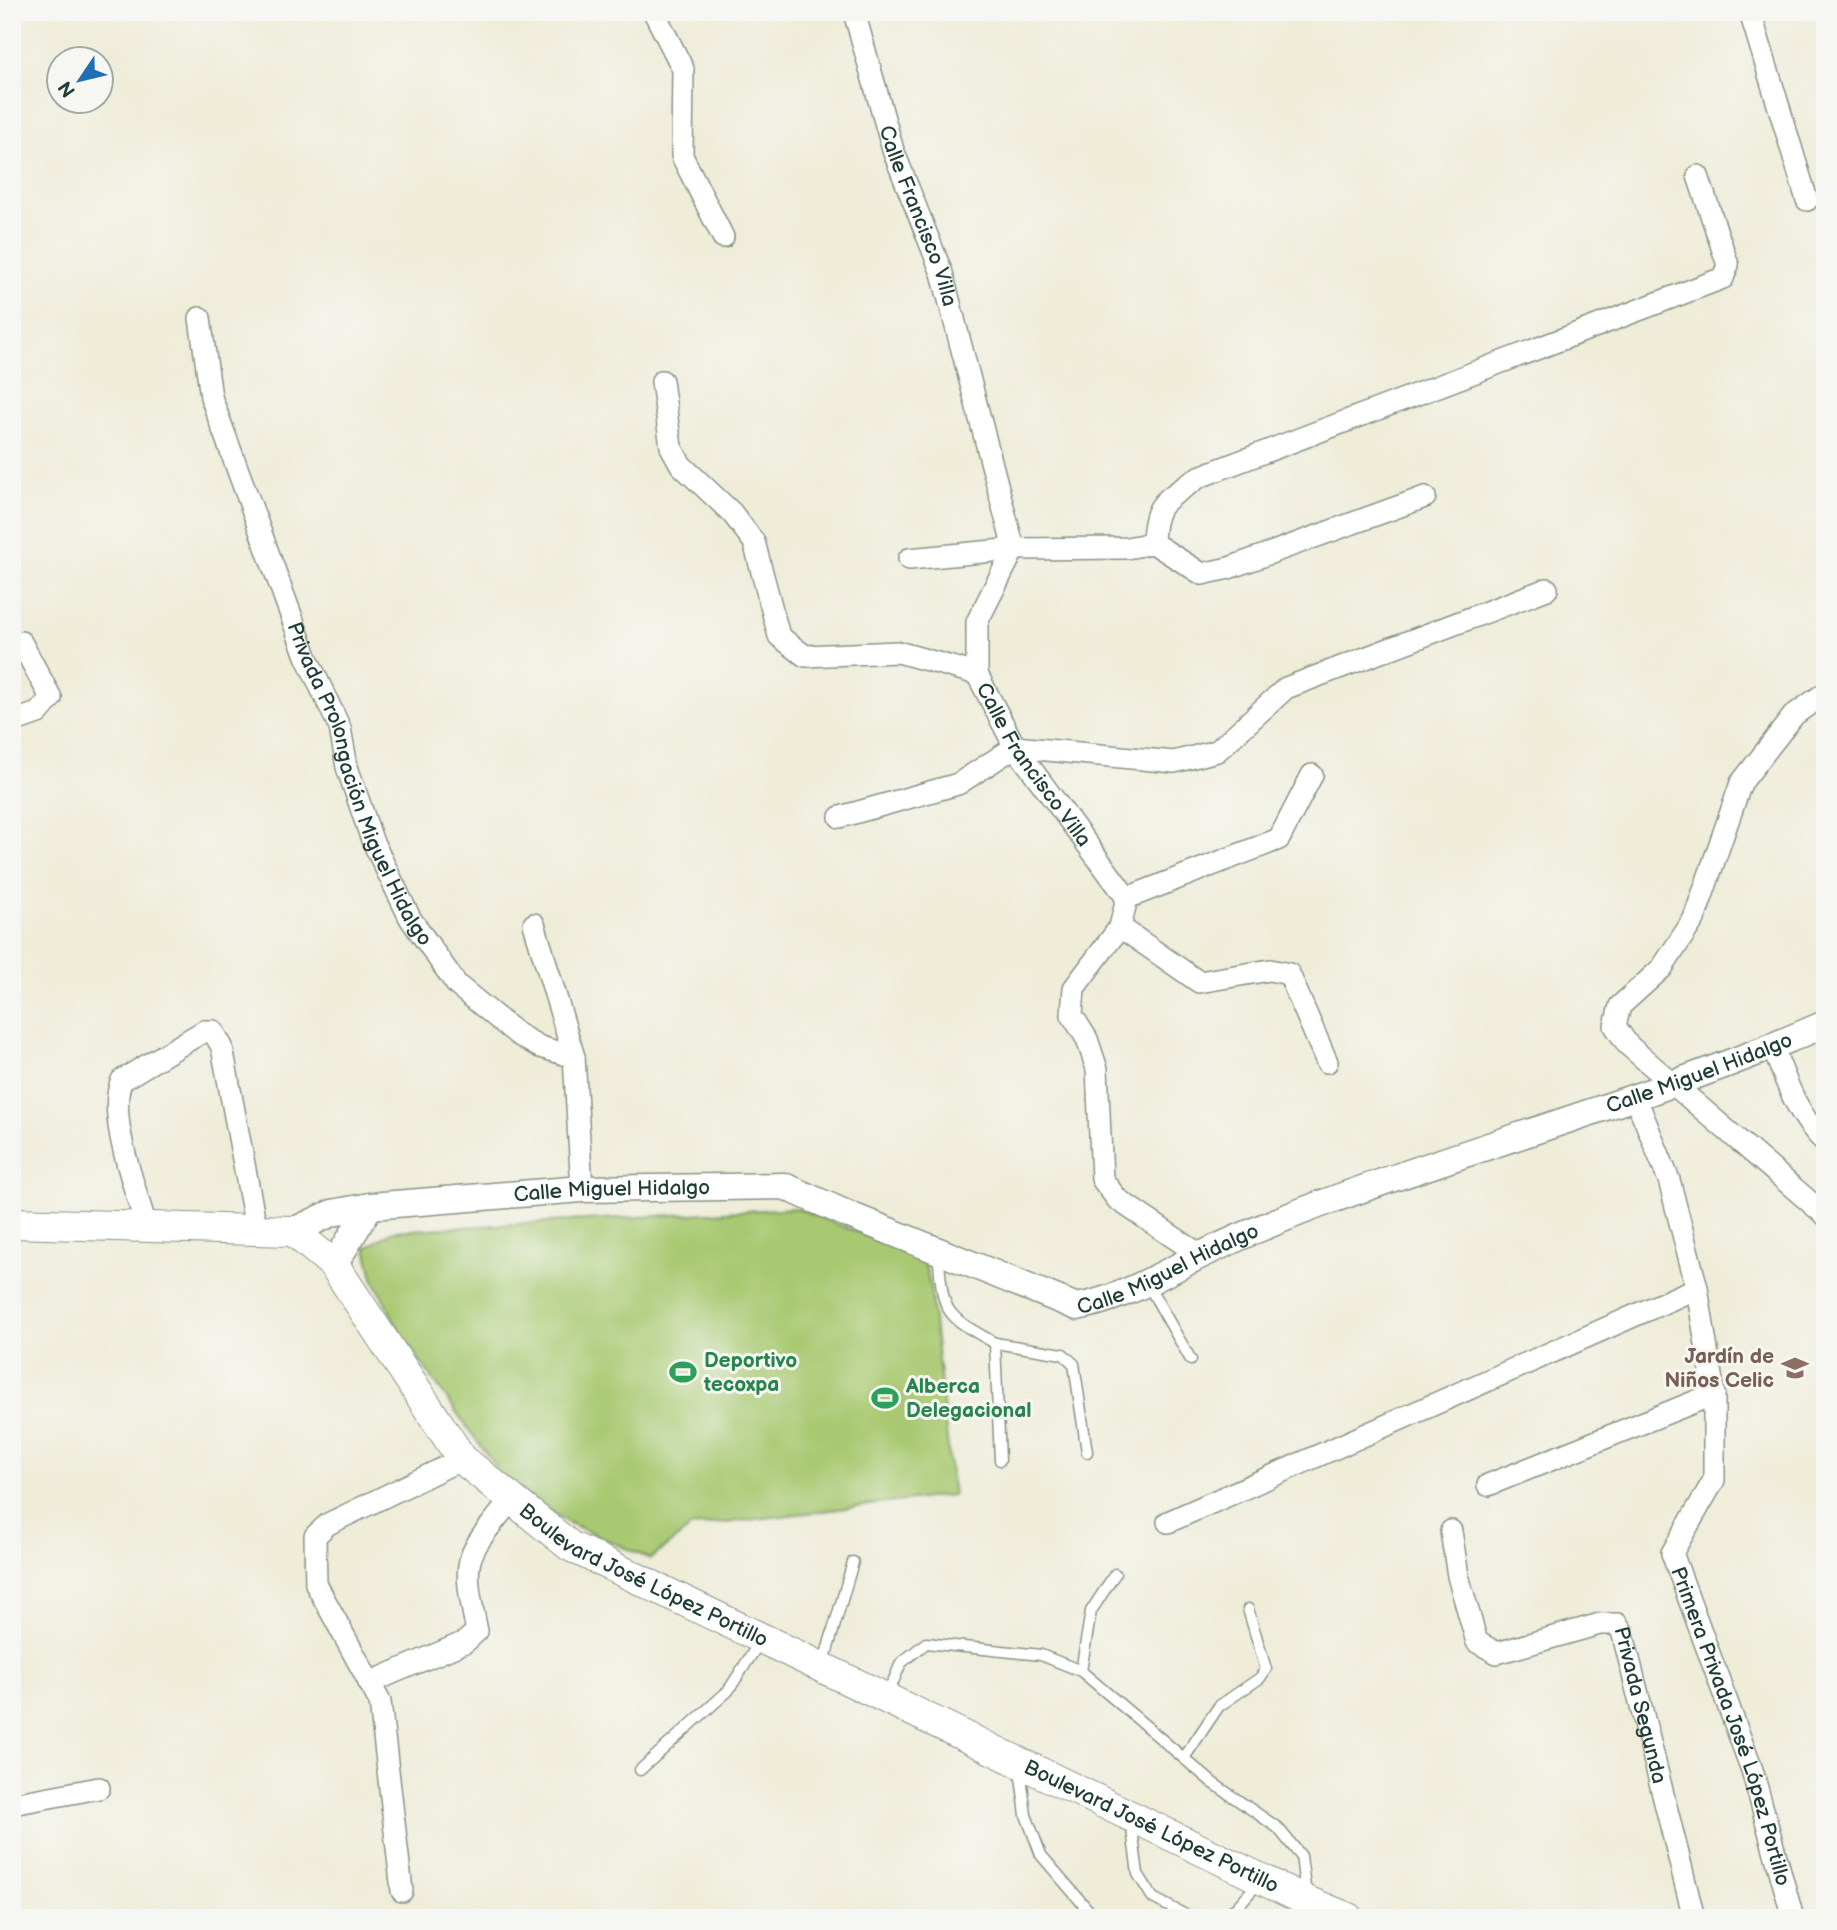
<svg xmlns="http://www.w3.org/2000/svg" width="1837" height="1930" font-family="'Balsamiq Sans',sans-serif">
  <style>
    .green { fill: #a8c971; stroke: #648352; stroke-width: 2 }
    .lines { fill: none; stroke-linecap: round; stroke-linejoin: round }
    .service-casing { stroke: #879486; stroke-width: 13 }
    .minor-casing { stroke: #879486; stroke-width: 24 }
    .tertiary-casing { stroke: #879486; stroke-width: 29 }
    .secondary-casing { stroke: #879486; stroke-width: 32 }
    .service { stroke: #fff; stroke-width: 10 }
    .minor { stroke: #fff; stroke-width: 21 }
    .tertiary { stroke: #fff; stroke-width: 26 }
    .secondary { stroke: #fff; stroke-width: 30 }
    .labels { text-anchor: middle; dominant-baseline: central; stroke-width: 6; stroke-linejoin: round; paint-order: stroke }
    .street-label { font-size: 21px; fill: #1f3d34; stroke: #f6f6f2 }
    .education-label { font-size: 21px; font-weight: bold; fill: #785e54; stroke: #f6f6f2; text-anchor: end }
    .leisure-label { font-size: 21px; font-weight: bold; fill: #27864d; stroke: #f6f6f2; text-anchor: start }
  </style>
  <rect width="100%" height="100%" fill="#f6f6f2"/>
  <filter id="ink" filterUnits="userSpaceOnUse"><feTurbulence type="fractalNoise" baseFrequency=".0143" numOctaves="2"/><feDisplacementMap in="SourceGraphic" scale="14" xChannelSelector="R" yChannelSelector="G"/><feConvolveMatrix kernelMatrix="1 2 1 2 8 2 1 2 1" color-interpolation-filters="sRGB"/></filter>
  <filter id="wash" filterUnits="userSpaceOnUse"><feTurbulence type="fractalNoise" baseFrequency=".00686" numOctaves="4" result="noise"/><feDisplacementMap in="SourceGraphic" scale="28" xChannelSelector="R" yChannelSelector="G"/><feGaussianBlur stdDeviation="1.57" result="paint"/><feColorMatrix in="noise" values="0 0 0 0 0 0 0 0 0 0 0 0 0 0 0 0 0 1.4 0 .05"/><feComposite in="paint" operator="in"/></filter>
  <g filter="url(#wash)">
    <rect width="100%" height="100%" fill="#efecd8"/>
    <!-- green -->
    <path class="green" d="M 796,1208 L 923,1258 L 930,1285 L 953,1495 L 692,1527 L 650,1559 L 565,1521 L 505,1480 L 402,1336 L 373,1278 L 366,1248 L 393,1231 Z"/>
  </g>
  <g filter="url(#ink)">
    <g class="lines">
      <defs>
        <g id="service">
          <path d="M 938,1253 C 944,1313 941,1313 995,1343"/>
          <path d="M 1147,1283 L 1191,1360"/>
          <path d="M 1000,1460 L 995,1343 L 1063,1354 L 1074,1364 L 1087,1452"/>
          <path d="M 823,1665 L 853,1562"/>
          <path d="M 1081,1671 L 1091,1611 L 1115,1574"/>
          <path d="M 887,1696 L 901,1663 L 926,1643 L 1041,1655 L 1081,1671 L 1213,1783 L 1278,1828 L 1301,1856 L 1306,1895"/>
          <path d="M 1184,1758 L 1219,1706 L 1260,1678 L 1266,1669 L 1248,1609"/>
          <path d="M 1020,1769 L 1026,1815 L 1041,1855 L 1095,1918"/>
          <path d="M 640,1770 L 728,1691 L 761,1640"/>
          <path d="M 1131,1822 L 1138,1874 L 1153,1898 L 1191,1918"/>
          <path d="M 1221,1918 L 1236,1908 L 1260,1881"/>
        </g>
        <g id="minor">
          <path d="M 654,12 L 683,69 L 682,156 L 723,237"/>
          <path id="s1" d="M 854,12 L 893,150 L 942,273 L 1014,549 L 977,622 L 977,674 L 1015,747 L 1127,898 L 1120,927 L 1074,988 L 1072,1015 L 1087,1039 L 1097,1069 L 1102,1179 L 1117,1199 L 1200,1255"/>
          <path d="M 1750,12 L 1807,200"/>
          <path id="s2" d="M 200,318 L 211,397 L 306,656 L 340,728 L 347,767 L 372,840 L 410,918 L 457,985 L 517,1034 L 540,1047 L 574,1057 L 582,1189"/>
          <path d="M 662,381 L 671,447 L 681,465 L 732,513 L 754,542 L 779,636 L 805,656 L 898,652 L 977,674"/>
          <path d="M 1153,543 L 1202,574 L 1229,568 L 1425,497"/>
          <path d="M 909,559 L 1014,549 L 1127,548 L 1153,543 C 1154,500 1166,501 1199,477 L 1723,278 L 1728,265 L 1698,176"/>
          <path d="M 1825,693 L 1794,715 L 1741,783 L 1694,919 L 1662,968 L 1620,1006 L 1615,1026 L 1628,1045 L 1825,1215"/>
          <path d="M 12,722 L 38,713 L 51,698 L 21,642"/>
          <path d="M 840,817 L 958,784 L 1015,747 L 1174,762 L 1217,751 L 1286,688 L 1547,589"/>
          <path d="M 1127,898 L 1279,839 L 1312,775"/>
          <path d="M 534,924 L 574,1057"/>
          <path d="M 1120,927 L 1199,982 L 1270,970 L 1289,974 L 1327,1062"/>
          <path d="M 1772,1045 C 1785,1079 1797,1116 1825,1142"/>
          <path id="s3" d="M 1635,1096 L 1669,1180 L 1697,1288 L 1714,1394 L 1714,1480 L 1672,1553 L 1752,1770 L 1793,1918"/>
          <path d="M 146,1226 C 136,1189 106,1114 122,1080 L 204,1031 L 213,1031 L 222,1047 L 256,1228"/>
          <path d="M 1488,1485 L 1714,1394"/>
          <path d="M 1168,1522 L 1697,1288"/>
          <path id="s4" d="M 1451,1531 L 1458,1576 L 1477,1642 L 1497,1653 L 1600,1624 L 1617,1624 L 1622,1631 L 1694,1918"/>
          <path d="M 369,1683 L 465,1642 L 477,1631 C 461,1555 464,1558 512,1499"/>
          <path d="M 12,1804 L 99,1788"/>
          <path d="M 402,1891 L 380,1702 L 316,1584 L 315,1536 L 328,1524 L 462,1459"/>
        </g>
        <g id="tertiary">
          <path id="s5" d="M 293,1231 L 332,1213 L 370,1206 L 582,1189 L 784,1186 L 847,1214 L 1077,1307 C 1121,1299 1159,1276 1199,1256 C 1240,1236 1283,1218 1326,1202 C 1492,1141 1663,1095 1825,1024"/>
          <path d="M 334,1265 L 370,1206"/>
        </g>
        <g id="secondary">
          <path id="s6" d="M 12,1223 L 293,1231 L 334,1265 L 462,1459 L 570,1546 L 1307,1901 L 1348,1918"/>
        </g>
      </defs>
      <!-- service casing -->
      <use href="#service" class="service-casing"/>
      <!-- minor casing -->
      <use href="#minor" class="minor-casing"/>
      <!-- tertiary casing -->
      <use href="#tertiary" class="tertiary-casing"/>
      <!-- secondary casing -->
      <use href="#secondary" class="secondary-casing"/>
      <!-- service -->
      <use href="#service" class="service"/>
      <!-- minor -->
      <use href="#minor" class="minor"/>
      <!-- tertiary -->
      <use href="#tertiary" class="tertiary"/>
      <!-- secondary -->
      <use href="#secondary" class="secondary"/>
    </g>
  </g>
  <!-- icons -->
  <defs>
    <symbol id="school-bare" viewBox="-9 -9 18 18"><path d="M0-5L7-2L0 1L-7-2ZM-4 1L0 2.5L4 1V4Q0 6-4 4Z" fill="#8d6e63" stroke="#f6f6f2" stroke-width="2.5" paint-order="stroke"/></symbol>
    <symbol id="stadium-bare" viewBox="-9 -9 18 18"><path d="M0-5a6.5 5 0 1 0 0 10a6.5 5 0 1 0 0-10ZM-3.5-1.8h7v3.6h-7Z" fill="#2e9e5b" stroke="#f6f6f2" stroke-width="2.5" paint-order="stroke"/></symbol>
  </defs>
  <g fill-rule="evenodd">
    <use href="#school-bare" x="1776" y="1349" width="38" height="38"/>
    <use href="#stadium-bare" x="664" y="1353" width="38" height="38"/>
    <use href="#stadium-bare" x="866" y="1379" width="38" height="38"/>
  </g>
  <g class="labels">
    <!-- street labels -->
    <g class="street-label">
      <text stroke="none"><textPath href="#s1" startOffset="214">Calle Francisco Villa</textPath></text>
      <text stroke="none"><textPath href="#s1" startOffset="802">Calle Francisco Villa</textPath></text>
      <text stroke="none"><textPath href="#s2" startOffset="495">Privada Prolongación Miguel Hidalgo</textPath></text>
      <text stroke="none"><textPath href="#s5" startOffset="1479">Calle Miguel Hidalgo</textPath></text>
      <text stroke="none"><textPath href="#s5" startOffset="324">Calle Miguel Hidalgo</textPath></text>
      <text stroke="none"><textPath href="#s5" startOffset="912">Calle Miguel Hidalgo</textPath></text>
      <text stroke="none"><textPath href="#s6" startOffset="784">Boulevard José López Portillo</textPath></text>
      <text stroke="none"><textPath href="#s4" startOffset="346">Privada Segunda</textPath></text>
      <text stroke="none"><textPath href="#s3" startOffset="663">Primera Privada José López Portillo</textPath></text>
      <text stroke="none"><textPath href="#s6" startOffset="1351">Boulevard José López Portillo</textPath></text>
    </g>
    <!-- education labels -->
    <g class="education-label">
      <text x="1774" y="1356">Jardín de<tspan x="1774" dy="24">Niños Celic</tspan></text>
    </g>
    <!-- leisure labels -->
    <g class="leisure-label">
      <text x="704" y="1360">Deportivo<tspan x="704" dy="24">tecoxpa</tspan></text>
      <text x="906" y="1386">Alberca<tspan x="906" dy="24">Delegacional</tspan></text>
    </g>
  </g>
  <!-- margin -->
  <rect width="1837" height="1930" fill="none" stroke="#f6f6f2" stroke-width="42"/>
  <!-- north arrow -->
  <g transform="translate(80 80) rotate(235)"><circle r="33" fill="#f6f6f2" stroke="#a0aca6" stroke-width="2"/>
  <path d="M0-5L12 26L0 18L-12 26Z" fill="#1f6fb2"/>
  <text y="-10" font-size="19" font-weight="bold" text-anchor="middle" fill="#1f3d34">N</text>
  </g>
</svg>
